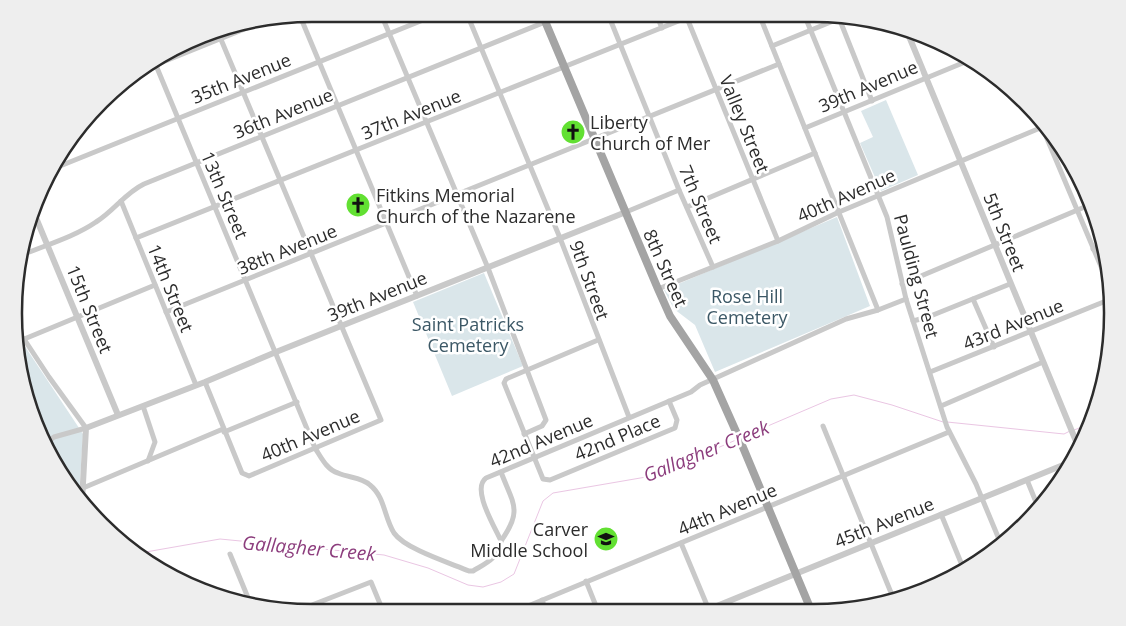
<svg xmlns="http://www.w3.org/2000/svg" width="1126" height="626" font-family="'Open Sans',sans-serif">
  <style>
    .green { fill: #dae6ea }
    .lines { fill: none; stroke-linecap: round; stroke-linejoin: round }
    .stream { stroke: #eac6e3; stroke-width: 1 }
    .minor { stroke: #c9c9c9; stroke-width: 5 }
    .tertiary { stroke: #c9c9c9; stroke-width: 6 }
    .primary { stroke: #a4a4a4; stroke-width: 8 }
    .labels { text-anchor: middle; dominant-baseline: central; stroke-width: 5; stroke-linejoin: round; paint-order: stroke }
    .street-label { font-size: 18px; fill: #2c2c2c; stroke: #fff }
    .poi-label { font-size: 18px; fill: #2c2c2c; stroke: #fff; text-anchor: start }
    .park-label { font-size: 18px; fill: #3c5866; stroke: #fff }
    .water-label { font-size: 19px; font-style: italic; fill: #8c3d7d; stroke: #fff }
    .rim { fill: none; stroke: #2c2c2c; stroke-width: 2.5 }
  </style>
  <rect width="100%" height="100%" fill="#fff"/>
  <!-- green -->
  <g class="green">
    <path d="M 886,100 L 918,175 L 881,191 L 860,143 L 873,137 L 861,111 Z"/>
    <path d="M 837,217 L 870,306 L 715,372 L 695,325 L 674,309 L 664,290 Z"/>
    <path d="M 484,273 L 523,366 L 452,396 L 413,302 Z"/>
    <path d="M 24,345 L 83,434 L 79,496 L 36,427 L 18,347 Z"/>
  </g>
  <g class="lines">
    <!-- stream -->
    <g class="stream">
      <path d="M 947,422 L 1064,434 L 1070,431"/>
      <path d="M 1074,430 L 1085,426"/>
      <path d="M 742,437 L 831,399 L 854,395 L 892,405 L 943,422"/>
      <path d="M 140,553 L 220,539 L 384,555 L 428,568 L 468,585 L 483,587 L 501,582 L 514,574 L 543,501 L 553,493 L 652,476 L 736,440"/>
    </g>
    <!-- minor -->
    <g class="minor">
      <path d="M 381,14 L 488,268 L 546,420 L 542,426 L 524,434"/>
      <path d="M 467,14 L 560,238 L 629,417"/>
      <path d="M 608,14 L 679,190 L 713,267"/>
      <path d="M 656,14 L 662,28"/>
      <path d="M 759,14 L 878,310"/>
      <path d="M 804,14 L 887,217 L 906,299 L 947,427 L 976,484 L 1001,544"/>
      <path d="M 300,16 L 417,296"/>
      <path d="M 687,18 L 778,241"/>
      <path d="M 839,18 L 872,101"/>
      <path d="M 772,46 L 843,17"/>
      <path d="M 155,63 L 315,448 C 321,457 327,470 338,473 C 349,478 361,477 370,485 C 385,497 384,517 394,533 C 405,549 450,563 469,571 L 473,571 C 486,563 499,558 501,541 C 495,527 471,489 486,478 L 691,392 L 700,385 L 846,319 L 878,310 L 906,299"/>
      <path d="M 138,72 L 259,23"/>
      <path d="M 1040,122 L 1105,276"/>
      <path d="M 805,128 L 970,60"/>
      <path d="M 55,168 L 438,14"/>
      <path d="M 121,201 L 196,385"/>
      <path d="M 687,207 L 815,153"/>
      <path d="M 626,212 L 679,190"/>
      <path d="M 136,238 C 323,164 509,88 696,14"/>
      <path d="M 1093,249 L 1103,245"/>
      <path d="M 22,255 C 46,245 74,237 96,222 C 114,211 125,193 144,184 L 565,14"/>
      <path d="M 902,284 L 1087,206"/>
      <path d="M 658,289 L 778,241 L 839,212 L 1045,126"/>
      <path d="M 973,299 L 994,347"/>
      <path d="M 166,312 L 779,64"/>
      <path d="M 913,321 L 928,317 L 1010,284"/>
      <path d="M 24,339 L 49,377 L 86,428 L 54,437 L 46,443"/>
      <path d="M 598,340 L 506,379 L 504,383 L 543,479 L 550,480 L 675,428 L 677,420 L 669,401"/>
      <path d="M 17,342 L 155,285"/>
      <path d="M 930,372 L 1106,301"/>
      <path d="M 205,382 L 242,473 L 249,476 L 381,420 L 217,30"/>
      <path d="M 143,406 L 155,442 L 148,461"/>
      <path d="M 941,406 L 1043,362"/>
      <path d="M 823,426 L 894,600"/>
      <path d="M 224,432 L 297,402"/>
      <path d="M 501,472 C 513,504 523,510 501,541"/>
      <path d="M 1027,480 L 1038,507"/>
      <path d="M 83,488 L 223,429"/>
      <path d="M 941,514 L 964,570"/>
      <path d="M 681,543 L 709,610"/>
      <path d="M 230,554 L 251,605"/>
      <path d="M 586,581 L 598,611"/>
      <path d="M 542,600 L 546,611"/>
      <path d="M 516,611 L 949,432"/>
      <path d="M 294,612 L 371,582 L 383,611"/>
    </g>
    <!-- tertiary -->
    <g class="tertiary">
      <path d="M 906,29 L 1078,446"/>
      <path d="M 34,213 L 118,415"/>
      <path d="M 82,501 L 86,428 L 205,382 L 276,352 L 626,212"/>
      <path d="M 707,610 L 1073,461"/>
    </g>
    <!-- primary -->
    <path class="primary" d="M 542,14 L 658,289 L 670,316 L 713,380 L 742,445 L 811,610"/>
  </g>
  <!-- icons -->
  <defs>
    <symbol id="church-disc" viewBox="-11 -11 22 22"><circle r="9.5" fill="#62e032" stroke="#fff"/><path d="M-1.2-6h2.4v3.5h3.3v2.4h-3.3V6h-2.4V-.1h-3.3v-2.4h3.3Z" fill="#111"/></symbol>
    <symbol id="school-disc" viewBox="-11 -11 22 22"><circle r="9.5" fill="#62e032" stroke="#fff"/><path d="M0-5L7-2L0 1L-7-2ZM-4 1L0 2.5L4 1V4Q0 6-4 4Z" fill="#111"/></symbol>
  </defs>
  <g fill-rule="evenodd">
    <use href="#church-disc" x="559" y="118" width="28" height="28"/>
    <use href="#church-disc" x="344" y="191" width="28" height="28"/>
    <use href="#school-disc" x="592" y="525" width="28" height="28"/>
  </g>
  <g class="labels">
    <!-- street labels -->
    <g class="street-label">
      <text transform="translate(241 78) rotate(-22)">35th Avenue</text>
      <text transform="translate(868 86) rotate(-23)">39th Avenue</text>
      <text transform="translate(283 113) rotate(-22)">36th Avenue</text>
      <text transform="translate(411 114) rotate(-22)">37th Avenue</text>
      <text transform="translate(745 124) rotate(68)">Valley Street</text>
      <text transform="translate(225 195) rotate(67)">13th Street</text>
      <text transform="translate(846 195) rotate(-24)">40th Avenue</text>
      <text transform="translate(701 204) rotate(67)">7th Street</text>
      <text transform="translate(1005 232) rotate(68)">5th Street</text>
      <text transform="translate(287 249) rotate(-22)">38th Avenue</text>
      <text transform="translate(666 268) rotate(66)">8th Street</text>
      <text transform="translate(917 276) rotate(75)">Paulding Street</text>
      <text transform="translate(590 280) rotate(70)">9th Street</text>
      <text transform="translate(171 288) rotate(68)">14th Street</text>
      <text transform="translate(377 296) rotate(-22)">39th Avenue</text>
      <text transform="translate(90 309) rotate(68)">15th Street</text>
      <text transform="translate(1013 324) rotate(-22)">43rd Avenue</text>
      <text transform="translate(310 435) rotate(-23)">40th Avenue</text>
      <text transform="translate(617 437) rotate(-23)">42nd Place</text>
      <text transform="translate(541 440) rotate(-23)">42nd Avenue</text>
      <text transform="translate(727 509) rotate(-23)">44th Avenue</text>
      <text transform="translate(884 522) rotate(-22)">45th Avenue</text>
    </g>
    <!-- poi labels -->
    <g class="poi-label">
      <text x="590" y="122">Liberty<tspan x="590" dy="21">Church of Mer</tspan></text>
      <text x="376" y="195">Fitkins Memorial<tspan x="376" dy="21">Church of the Nazarene</tspan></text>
      <text x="588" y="529" text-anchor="end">Carver<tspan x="588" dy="21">Middle School</tspan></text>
    </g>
    <!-- park labels -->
    <g class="park-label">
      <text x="747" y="296">Rose Hill<tspan x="747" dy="21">Cemetery</tspan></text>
      <text x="468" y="324">Saint Patricks<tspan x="468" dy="21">Cemetery</tspan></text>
    </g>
    <!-- water labels -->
    <g class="water-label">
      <text transform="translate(706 451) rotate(-22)">Gallagher Creek</text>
      <text transform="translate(309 548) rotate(5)">Gallagher Creek</text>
    </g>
  </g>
  <!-- crop -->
  <path d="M0 0H1126V626H0ZM312 22H814A290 290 0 0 1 1104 312V314A290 290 0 0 1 814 604H312A290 290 0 0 1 22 314V312A290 290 0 0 1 312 22Z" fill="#eee" fill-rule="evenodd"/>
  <path class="rim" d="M312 22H814A290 290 0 0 1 1104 312V314A290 290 0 0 1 814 604H312A290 290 0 0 1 22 314V312A290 290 0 0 1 312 22Z"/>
</svg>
